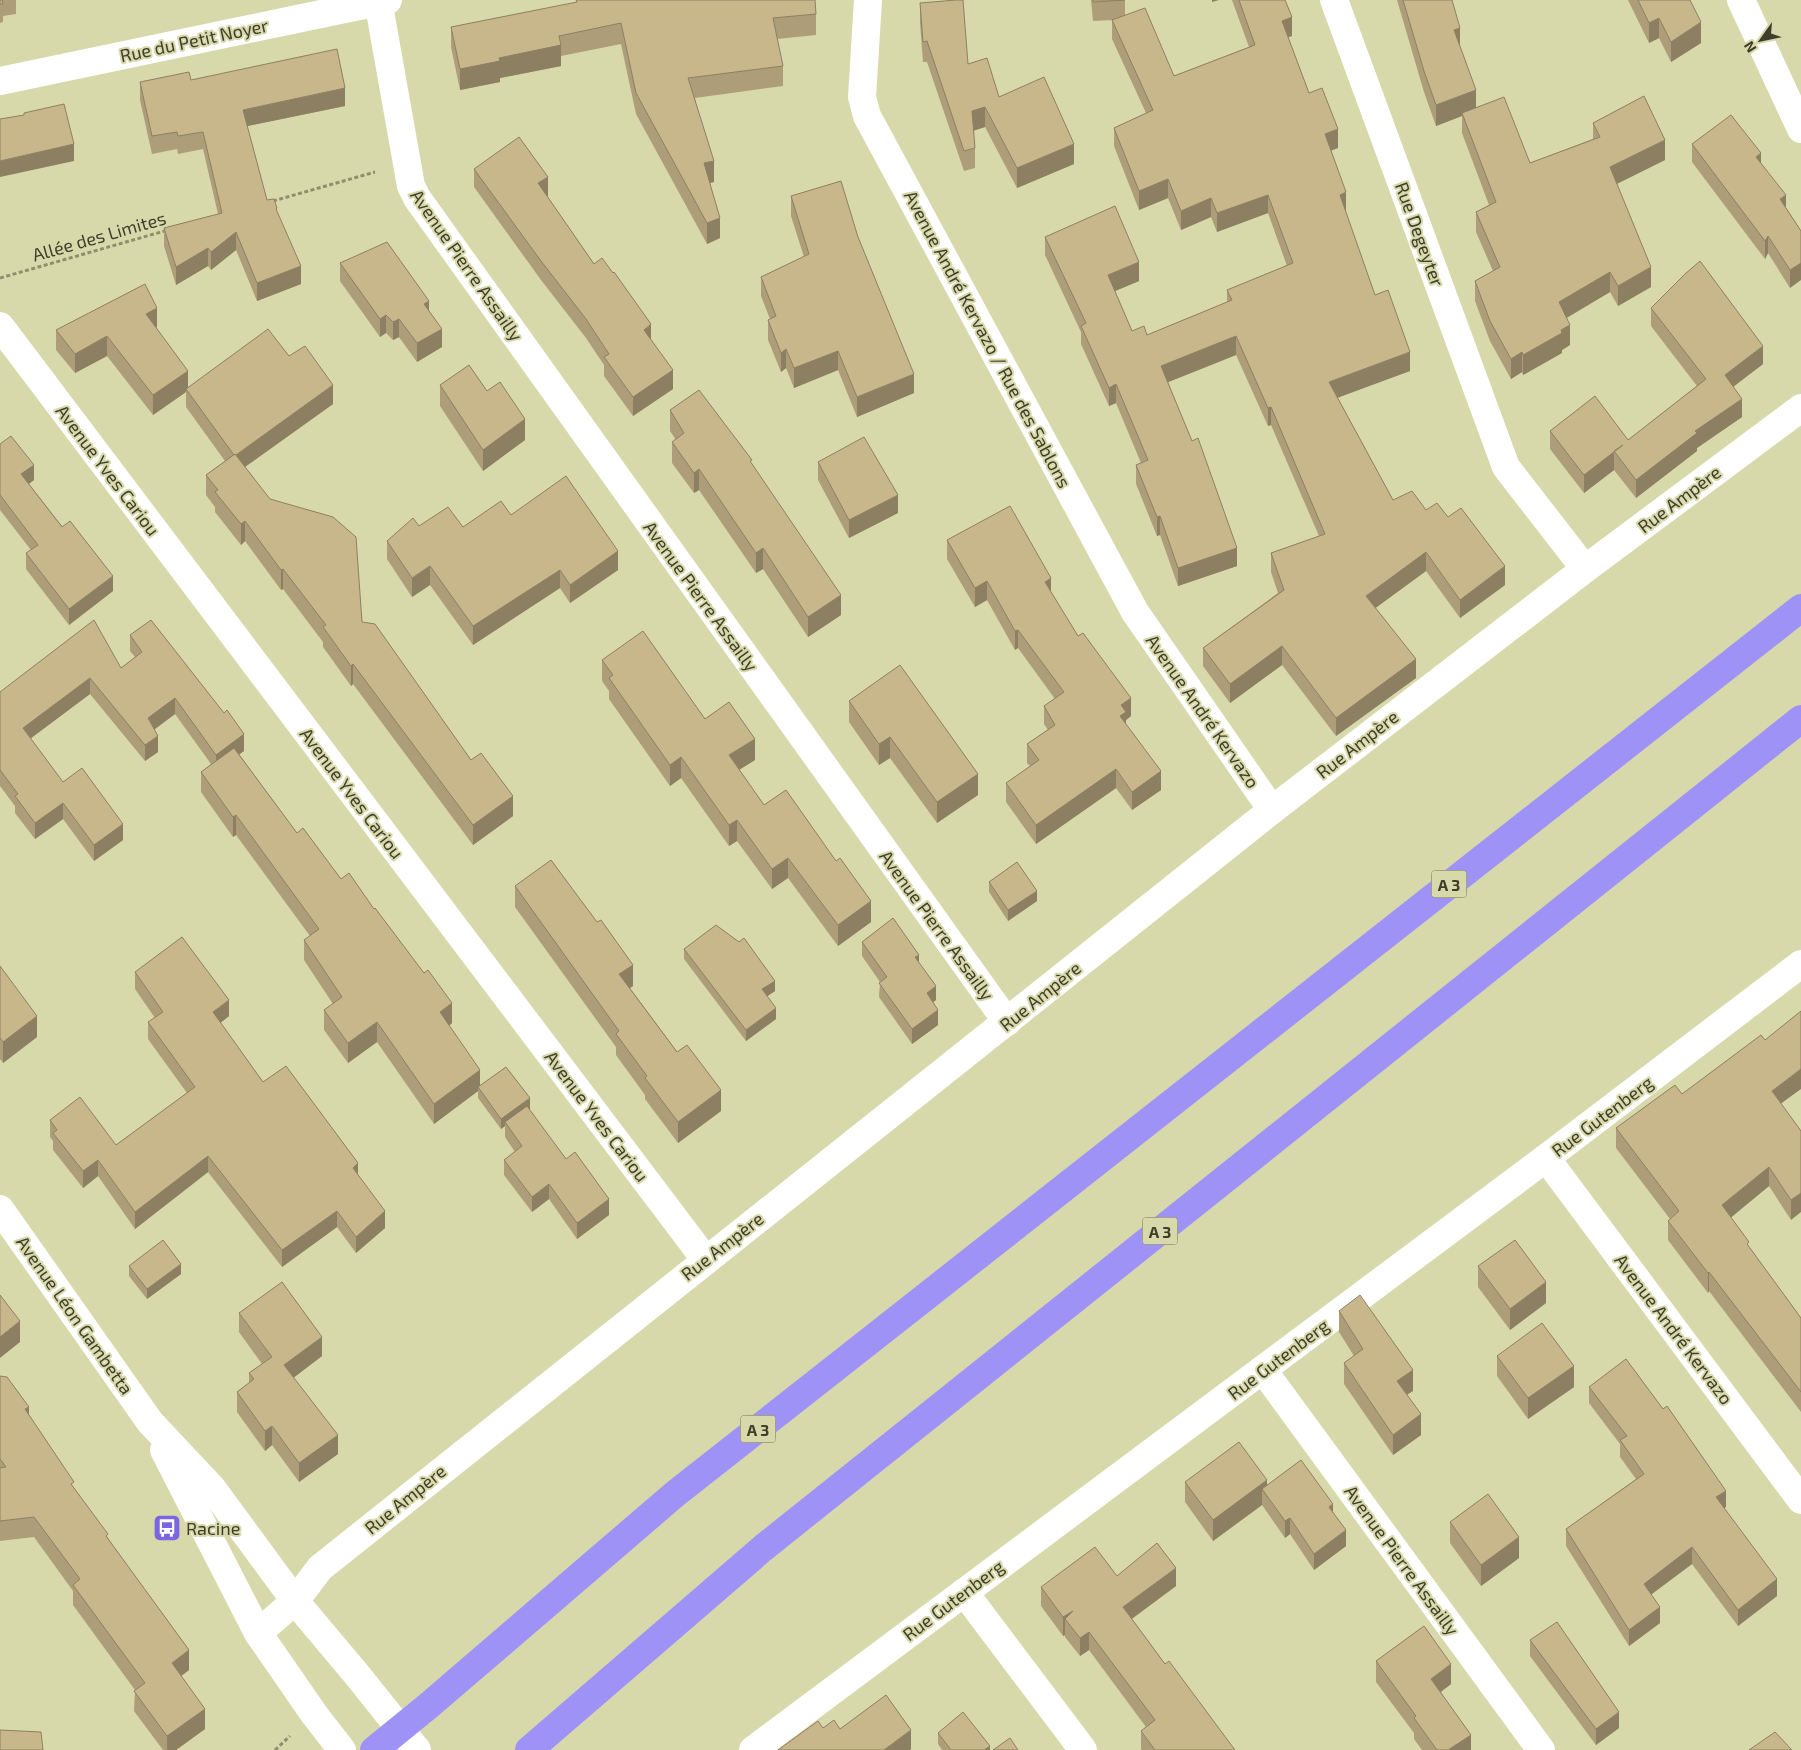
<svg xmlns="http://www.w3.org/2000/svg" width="1801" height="1750" font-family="'Exo 2',sans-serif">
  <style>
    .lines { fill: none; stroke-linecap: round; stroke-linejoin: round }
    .path { stroke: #8e8f6d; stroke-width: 3; stroke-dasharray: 4 2.5; stroke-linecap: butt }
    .minor { stroke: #fff; stroke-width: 28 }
    .highway { stroke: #9f92f6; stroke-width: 28 }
    .wall { fill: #ad9d78 }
    .shaded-wall { fill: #8d8062 }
    .building { fill: #c9b78c; stroke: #8d8062 }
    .labels { text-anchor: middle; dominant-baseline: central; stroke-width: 4; stroke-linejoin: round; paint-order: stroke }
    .shield { fill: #d8d9ab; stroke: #6c6c51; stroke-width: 1 }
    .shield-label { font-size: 16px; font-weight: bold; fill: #3e3e2b }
    .street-label { font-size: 18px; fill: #3e3e2b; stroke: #d8d9ab }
    .poi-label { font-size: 18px; fill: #3e3e2b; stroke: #d8d9ab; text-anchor: start }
  </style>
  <rect width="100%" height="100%" fill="#d8d9ab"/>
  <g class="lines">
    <!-- path -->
    <g class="path">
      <path d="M 273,201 L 375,172"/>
      <path d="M 0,278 L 168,230"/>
      <path d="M 275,1750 L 290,1736"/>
    </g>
    <!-- minor -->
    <g class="minor">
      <path d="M 378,0 L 411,186 L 417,198 L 1007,1022"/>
      <path d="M 868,0 L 862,97 L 867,116 L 1135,612 L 1272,810"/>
      <path d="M 1334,0 L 1506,467 L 1585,569"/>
      <path d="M 1741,0 L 1801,129"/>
      <path d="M 0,81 L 388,0"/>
      <path d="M 0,326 L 705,1259"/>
      <path d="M 1546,1158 L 1801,1500"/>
      <path d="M 0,1209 L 150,1422 L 212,1488 L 295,1601 L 358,1676 L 417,1750"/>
      <path d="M 1263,1370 L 1541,1750"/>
      <path d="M 164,1450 L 258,1633 L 314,1714 L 342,1750"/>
      <path d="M 964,1592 L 1083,1750"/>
      <path d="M 258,1633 L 295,1601 L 320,1568 L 1272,810 L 1585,569 L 1801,408"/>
      <path d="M 753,1750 L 1546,1158 L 1801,964"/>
    </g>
    <!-- highway -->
    <g class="highway">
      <path d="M 374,1750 L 427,1707 L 675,1494 L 1801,608"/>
      <path d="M 529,1750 L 763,1548 L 1801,719"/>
    </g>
  </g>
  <!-- wall -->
  <g class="wall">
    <path d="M 0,0 L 16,0 L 16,14 L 3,16 L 3,22 L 0,23 Z"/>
    <path d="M 576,0 L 815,0 L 816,14 L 816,35 L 777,39 L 783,66 L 783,86 L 695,98 L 714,182 L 710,183 L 720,238 L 707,244 L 636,114 L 621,44 L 561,56 L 561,66 L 500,78 L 500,82 L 460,90 L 451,47 L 451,27 L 576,3 Z"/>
    <path d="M 1091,0 L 1125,0 L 1125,16 L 1174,76 L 1249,47 L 1232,0 L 1285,0 L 1292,36 L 1288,37 L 1309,93 L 1338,148 L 1331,150 L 1346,211 L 1345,211 L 1375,295 L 1410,371 L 1337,397 L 1393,500 L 1448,517 L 1505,585 L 1460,618 L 1426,571 L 1375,608 L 1416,678 L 1336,736 L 1282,665 L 1230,703 L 1203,666 L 1203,648 L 1278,593 L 1271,572 L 1271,553 L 1319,536 L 1271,425 L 1268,426 L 1236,355 L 1168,382 L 1237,566 L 1178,586 L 1160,535 L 1157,536 L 1136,484 L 1136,465 L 1141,463 L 1116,403 L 1109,406 L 1081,344 L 1081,332 L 1045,255 L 1045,237 L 1139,281 L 1115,291 L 1132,331 L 1147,335 L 1227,302 L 1227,290 L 1287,266 L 1268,213 L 1217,232 L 1211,217 L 1181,230 L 1168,198 L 1139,210 L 1114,146 L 1114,128 L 1146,113 L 1112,39 L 1112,20 L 1113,20 L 1093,21 Z"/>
    <path d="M 1397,0 L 1452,0 L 1460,47 L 1476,107 L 1530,163 L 1593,139 L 1593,123 L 1665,160 L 1617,184 L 1651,287 L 1618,306 L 1610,292 L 1567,318 L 1570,345 L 1562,350 L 1562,353 L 1523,375 L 1522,372 L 1511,379 L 1490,341 L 1475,301 L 1475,281 L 1493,271 L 1476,232 L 1476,212 L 1489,205 L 1462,133 L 1462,116 L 1436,126 L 1424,92 Z"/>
    <path d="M 1628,0 L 1690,0 L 1701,43 L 1671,62 L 1659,38 L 1649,43 Z"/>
    <path d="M 920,3 L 968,64 L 999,97 L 1074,164 L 1017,188 L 985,127 L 973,131 L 975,148 L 975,168 L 964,171 L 927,62 L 923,62 L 920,23 Z"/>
    <path d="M 191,80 L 345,106 L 247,126 L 267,200 L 277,212 L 301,284 L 257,301 L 236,250 L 211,270 L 208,266 L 176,285 L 164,246 L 164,228 L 218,214 L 203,149 L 178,154 L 177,149 L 152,154 L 140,100 L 140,82 Z"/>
    <path d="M 1692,144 L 1761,164 L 1786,208 L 1801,231 L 1790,288 L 1768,253 L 1765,259 L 1692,162 Z"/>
    <path d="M 474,169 L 548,196 L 547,196 L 594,264 L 651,340 L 673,389 L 633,416 L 604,376 L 604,365 L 586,338 L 541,280 L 474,187 Z"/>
    <path d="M 791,196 L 858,237 L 914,393 L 857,417 L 838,370 L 794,388 L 786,368 L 781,372 L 768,340 L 768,320 L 770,319 L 761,296 L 761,277 L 804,257 L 791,216 Z"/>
    <path d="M 340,263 L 429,310 L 442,347 L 417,362 L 399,337 L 393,340 L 386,333 L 380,337 L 340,281 Z"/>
    <path d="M 1651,308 L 1763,364 L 1733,387 L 1742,417 L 1697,448 L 1697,451 L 1636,498 L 1614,470 L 1584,493 L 1550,449 L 1550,431 L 1628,440 L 1697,386 L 1651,326 Z"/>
    <path d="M 157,327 L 156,328 L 188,387 L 289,356 L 333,404 L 245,467 L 362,622 L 513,816 L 473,845 L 353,684 L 351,686 L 323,647 L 323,642 L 283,589 L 281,590 L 245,541 L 241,545 L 215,512 L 215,507 L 206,495 L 206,475 L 225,461 L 186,407 L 186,392 L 153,415 L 107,356 L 75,373 L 56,350 L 56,330 Z"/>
    <path d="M 440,385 L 487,391 L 525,440 L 483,471 L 440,406 Z"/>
    <path d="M 670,410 L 752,464 L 841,615 L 808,637 L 763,569 L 756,573 L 699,490 L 694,493 L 672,463 L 672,442 L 676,440 L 670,431 Z"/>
    <path d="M 0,444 L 34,480 L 29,484 L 113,591 L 69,625 L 26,569 L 26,553 L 31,550 L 0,510 Z"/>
    <path d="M 818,462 L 898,513 L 849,538 L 818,480 Z"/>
    <path d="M 511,515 L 618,570 L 570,603 L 560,588 L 473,645 L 430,585 L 412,597 L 387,559 L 387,541 L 419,526 L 463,527 Z"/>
    <path d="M 947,540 L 1051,593 L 1078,636 L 1131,716 L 1126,720 L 1126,724 L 1161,790 L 1132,810 L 1116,788 L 1036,844 L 1006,802 L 1006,783 L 1030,766 L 1027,763 L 1027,744 L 1048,730 L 1044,724 L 1044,706 L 1055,699 L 1018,648 L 1015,650 L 987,600 L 975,607 L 947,559 Z"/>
    <path d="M 130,635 L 244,751 L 239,754 L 297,833 L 341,879 L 452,1023 L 449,1026 L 480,1086 L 530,1109 L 529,1110 L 609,1215 L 577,1239 L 549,1199 L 532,1212 L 504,1175 L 504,1160 L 515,1152 L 505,1137 L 505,1126 L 501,1129 L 478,1098 L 478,1091 L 434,1124 L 377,1042 L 348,1063 L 324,1030 L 324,1010 L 333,1004 L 304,960 L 304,940 L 310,936 L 236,835 L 233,837 L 201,792 L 201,772 L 211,764 L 175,714 L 154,730 L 158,752 L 145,761 L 90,694 L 30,739 L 63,782 L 123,840 L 94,861 L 63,819 L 35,839 L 15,813 L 15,806 L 0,786 L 0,692 L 121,668 L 135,657 L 130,651 Z"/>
    <path d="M 602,660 L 705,719 L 755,760 L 739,770 L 764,805 L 871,922 L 838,946 L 788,878 L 772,889 L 737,841 L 729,846 L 681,778 L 670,786 L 609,699 L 609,691 L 602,681 Z"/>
    <path d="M 849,701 L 978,795 L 937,823 L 890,758 L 879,765 L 849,722 Z"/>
    <path d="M 989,882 L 1037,901 L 1008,921 L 989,892 Z"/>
    <path d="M 515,886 L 633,986 L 630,988 L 721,1111 L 678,1143 L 645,1099 L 645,1095 L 616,1055 L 616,1047 L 515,907 Z"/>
    <path d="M 862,942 L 919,963 L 936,1000 L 933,1002 L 938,1025 L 912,1044 L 879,997 L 880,982 L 862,956 Z"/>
    <path d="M 684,949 L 775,991 L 767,996 L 776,1019 L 746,1041 L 684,959 Z"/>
    <path d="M 0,966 L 37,1037 L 3,1063 L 0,1059 Z"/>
    <path d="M 135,972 L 229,1016 L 220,1023 L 241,1052 L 263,1082 L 358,1175 L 385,1228 L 356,1253 L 337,1227 L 282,1267 L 208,1172 L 135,1229 L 98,1176 L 83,1188 L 53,1150 L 53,1141 L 50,1137 L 50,1120 L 116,1145 L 187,1093 L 148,1039 L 148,1022 L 155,1018 L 135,989 Z"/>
    <path d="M 1682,1094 L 1781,1104 L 1801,1131 L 1791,1220 L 1769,1186 L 1731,1217 L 1749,1247 L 1801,1318 L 1801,1412 L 1709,1291 L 1708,1293 L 1668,1240 L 1668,1221 L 1670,1219 L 1616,1148 L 1616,1128 Z"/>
    <path d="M 129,1266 L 181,1274 L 147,1299 L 129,1276 Z"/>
    <path d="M 1478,1266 L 1546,1303 L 1510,1330 L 1478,1287 Z"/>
    <path d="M 1339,1311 L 1413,1391 L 1407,1394 L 1421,1435 L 1393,1455 L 1344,1384 L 1344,1363 L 1354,1356 L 1339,1332 Z"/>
    <path d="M 239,1313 L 322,1356 L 293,1378 L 338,1454 L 299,1482 L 272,1445 L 265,1451 L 237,1412 L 237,1392 L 249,1383 L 249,1373 L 262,1364 L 239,1332 Z"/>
    <path d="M 1497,1356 L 1574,1387 L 1528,1419 L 1497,1376 Z"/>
    <path d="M 0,1376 L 29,1416 L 74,1488 L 108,1538 L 189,1670 L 181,1676 L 205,1729 L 176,1750 L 163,1750 L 134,1711 L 135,1690 L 73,1605 L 73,1591 L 34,1537 L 0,1541 Z"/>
    <path d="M 1589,1387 L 1726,1507 L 1724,1508 L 1777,1596 L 1738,1626 L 1692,1564 L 1651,1594 L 1660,1623 L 1629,1646 L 1566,1546 L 1566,1529 L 1636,1479 L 1620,1457 L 1620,1444 L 1589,1403 Z"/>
    <path d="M 1185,1482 L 1267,1484 L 1333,1512 L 1346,1546 L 1314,1570 L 1290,1534 L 1285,1538 L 1262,1505 L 1213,1541 L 1185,1502 Z"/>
    <path d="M 1450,1522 L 1519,1558 L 1481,1586 L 1450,1543 Z"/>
    <path d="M 1117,1576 L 1176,1586 L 1132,1619 L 1165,1664 L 1235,1750 L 1142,1750 L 1141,1749 L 1141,1731 L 1146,1727 L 1089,1650 L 1080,1656 L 1065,1637 L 1065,1635 L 1063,1636 L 1041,1606 L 1041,1587 Z"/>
    <path d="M 1530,1640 L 1619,1728 L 1596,1745 L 1530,1656 Z"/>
    <path d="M 1376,1661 L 1451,1684 L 1441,1692 L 1471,1750 L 1422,1750 L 1414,1739 L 1414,1733 L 1376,1682 Z"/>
    <path d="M 938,1733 L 990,1750 L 942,1750 L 938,1744 Z"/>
  </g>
  <!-- shaded-wall -->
  <g class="shaded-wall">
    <path d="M 1212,0 L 1219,0 L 1212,2 Z"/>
    <path d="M 1292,17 L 1292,36 L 1282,39 L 1282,21 Z"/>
    <path d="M 1659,18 L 1659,38 L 1649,43 L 1649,23 Z"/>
    <path d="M 1701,22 L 1701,43 L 1671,62 L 1671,42 Z"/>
    <path d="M 1460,28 L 1460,49 L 1454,30 Z"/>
    <path d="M 561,45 L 561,66 L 500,78 L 500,82 L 460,90 L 460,69 L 499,58 Z"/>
    <path d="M 345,88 L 345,106 L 243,127 L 243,110 Z"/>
    <path d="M 1476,90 L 1476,110 L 1462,113 L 1462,116 L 1436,126 L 1436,105 Z"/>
    <path d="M 985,107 L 985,127 L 972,131 L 972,111 Z"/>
    <path d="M 1338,129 L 1338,148 L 1325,153 L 1325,134 Z"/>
    <path d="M 1665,140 L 1665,160 L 1610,187 L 1610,167 Z"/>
    <path d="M 74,144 L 74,161 L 0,177 L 0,161 Z"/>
    <path d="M 1074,144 L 1074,164 L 1017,188 L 1017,168 Z"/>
    <path d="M 1761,153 L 1761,171 L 1756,157 Z"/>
    <path d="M 714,161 L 714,182 L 704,184 L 704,163 Z"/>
    <path d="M 548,177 L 548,196 L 538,202 L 538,183 Z"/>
    <path d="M 1168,179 L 1168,198 L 1139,210 L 1139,191 Z"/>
    <path d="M 1346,192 L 1346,211 L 1340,213 L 1340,195 Z"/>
    <path d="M 1268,195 L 1268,213 L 1217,232 L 1217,213 Z"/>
    <path d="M 1786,195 L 1786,213 L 1780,199 Z"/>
    <path d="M 1211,198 L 1211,217 L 1181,230 L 1181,211 Z"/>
    <path d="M 720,218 L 720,238 L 707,244 L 707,223 Z"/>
    <path d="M 236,232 L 236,250 L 211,270 L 211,252 Z"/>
    <path d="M 1768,236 L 1768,253 L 1765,259 L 1765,241 Z"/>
    <path d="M 208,248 L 208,266 L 176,285 L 176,267 Z"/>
    <path d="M 1139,262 L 1139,281 L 1108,294 L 1108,275 Z"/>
    <path d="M 1801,263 L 1801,280 L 1790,288 L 1790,270 Z"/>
    <path d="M 301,266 L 301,284 L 257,301 L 257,283 Z"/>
    <path d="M 1651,267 L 1651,287 L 1618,306 L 1618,286 Z"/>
    <path d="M 1610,272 L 1610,292 L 1559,322 L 1559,302 Z"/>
    <path d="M 429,301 L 429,319 L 424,304 Z"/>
    <path d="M 157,308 L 157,327 L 146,334 L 146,314 Z"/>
    <path d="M 386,315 L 386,333 L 380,337 L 380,319 Z"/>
    <path d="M 399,319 L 399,337 L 393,340 L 393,322 Z"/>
    <path d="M 651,324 L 651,343 L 644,330 Z"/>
    <path d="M 1570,325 L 1570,345 L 1562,350 L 1562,353 L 1523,375 L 1523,355 Z"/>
    <path d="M 442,329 L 442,347 L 417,362 L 417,343 Z"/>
    <path d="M 107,336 L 107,356 L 75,373 L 75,354 Z"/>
    <path d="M 1236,336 L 1236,355 L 1161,385 L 1161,366 Z"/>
    <path d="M 1763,346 L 1763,364 L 1725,393 L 1725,375 Z"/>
    <path d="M 786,349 L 786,368 L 781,372 L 781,353 Z"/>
    <path d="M 838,351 L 838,370 L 794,388 L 794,368 Z"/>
    <path d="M 1410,352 L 1410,371 L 1329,401 L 1329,382 Z"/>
    <path d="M 1522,352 L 1522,372 L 1511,379 L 1511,359 Z"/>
    <path d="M 673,370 L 673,389 L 633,416 L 633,397 Z"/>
    <path d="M 188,371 L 188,391 L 186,389 L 186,392 L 153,415 L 153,395 Z"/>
    <path d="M 914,374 L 914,393 L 857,417 L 857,397 Z"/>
    <path d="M 1116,384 L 1116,403 L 1109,406 L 1109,388 Z"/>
    <path d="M 333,385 L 333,404 L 235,474 L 235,456 Z"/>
    <path d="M 1742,399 L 1742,417 L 1697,448 L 1697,451 L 1636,498 L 1636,480 L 1695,431 Z"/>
    <path d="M 1271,407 L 1271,425 L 1268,426 L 1268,408 Z"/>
    <path d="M 525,419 L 525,440 L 483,471 L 483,450 Z"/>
    <path d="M 1614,451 L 1614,470 L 1584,493 L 1584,475 Z"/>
    <path d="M 34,465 L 34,480 L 21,489 L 21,474 Z"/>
    <path d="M 699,469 L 699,490 L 694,493 L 694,473 Z"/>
    <path d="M 898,495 L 898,513 L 849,538 L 849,520 Z"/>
    <path d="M 1160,516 L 1160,535 L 1157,536 L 1157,517 Z"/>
    <path d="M 245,521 L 245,541 L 241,545 L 241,524 Z"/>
    <path d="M 763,548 L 763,569 L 756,573 L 756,553 Z"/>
    <path d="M 1237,548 L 1237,566 L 1178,586 L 1178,568 Z"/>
    <path d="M 618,551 L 618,570 L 570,603 L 570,585 Z"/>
    <path d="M 1426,552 L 1426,571 L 1366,615 L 1366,596 Z"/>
    <path d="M 430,566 L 430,585 L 412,597 L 412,578 Z"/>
    <path d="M 1505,566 L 1505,585 L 1460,618 L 1460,600 Z"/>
    <path d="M 283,569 L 283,589 L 281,590 L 281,570 Z"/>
    <path d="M 560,570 L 560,588 L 473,645 L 473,626 Z"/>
    <path d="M 113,576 L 113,591 L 69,625 L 69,609 Z"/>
    <path d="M 1051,578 L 1051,596 L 1045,582 Z"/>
    <path d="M 987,581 L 987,600 L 975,607 L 975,588 Z"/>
    <path d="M 841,595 L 841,615 L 808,637 L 808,617 Z"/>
    <path d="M 1018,630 L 1018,648 L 1015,650 L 1015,631 Z"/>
    <path d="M 1282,646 L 1282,665 L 1230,703 L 1230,684 Z"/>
    <path d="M 1416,659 L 1416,678 L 1336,736 L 1336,718 Z"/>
    <path d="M 353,664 L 353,684 L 351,686 L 351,666 Z"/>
    <path d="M 90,678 L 90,694 L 23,744 L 23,728 Z"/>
    <path d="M 175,698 L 175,714 L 148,734 L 148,718 Z"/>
    <path d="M 1131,698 L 1131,716 L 1126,720 L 1126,730 L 1120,716 L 1121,705 Z"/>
    <path d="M 244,734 L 244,751 L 216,771 L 216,755 Z"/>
    <path d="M 158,736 L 158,752 L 145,761 L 145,745 Z"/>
    <path d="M 890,737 L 890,758 L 879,765 L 879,744 Z"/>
    <path d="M 755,739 L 755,760 L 729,776 L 729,755 Z"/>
    <path d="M 681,757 L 681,778 L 670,786 L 670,765 Z"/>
    <path d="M 1116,769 L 1116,788 L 1036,844 L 1036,825 Z"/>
    <path d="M 1161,771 L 1161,790 L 1132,810 L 1132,792 Z"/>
    <path d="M 978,774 L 978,795 L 937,823 L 937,802 Z"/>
    <path d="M 513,796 L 513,816 L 473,845 L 473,825 Z"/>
    <path d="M 63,803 L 63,819 L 35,839 L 35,823 Z"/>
    <path d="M 236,815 L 236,835 L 233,837 L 233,817 Z"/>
    <path d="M 737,820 L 737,841 L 729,846 L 729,825 Z"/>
    <path d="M 123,824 L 123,840 L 94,861 L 94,845 Z"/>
    <path d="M 788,858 L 788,878 L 772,889 L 772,869 Z"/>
    <path d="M 1037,891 L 1037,901 L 1008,921 L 1008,910 Z"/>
    <path d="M 871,901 L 871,922 L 838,946 L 838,925 Z"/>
    <path d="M 919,955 L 919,969 L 915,957 Z"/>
    <path d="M 633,965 L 633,986 L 619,995 L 619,974 Z"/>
    <path d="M 775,981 L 775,991 L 762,1000 L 762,989 Z"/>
    <path d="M 936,986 L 936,1000 L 927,1007 L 927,993 Z"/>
    <path d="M 229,1000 L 229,1016 L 213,1029 L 213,1012 Z"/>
    <path d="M 452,1003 L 452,1023 L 440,1032 L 440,1012 Z"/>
    <path d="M 776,1008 L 776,1019 L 746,1041 L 746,1030 Z"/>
    <path d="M 938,1010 L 938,1025 L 912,1044 L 912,1029 Z"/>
    <path d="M 37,1016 L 37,1037 L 3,1063 L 3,1042 Z"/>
    <path d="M 377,1022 L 377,1042 L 348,1063 L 348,1043 Z"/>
    <path d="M 1801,1069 L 1801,1089 L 1772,1110 L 1772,1091 Z"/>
    <path d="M 480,1070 L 480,1090 L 478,1087 L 478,1091 L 434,1124 L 434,1104 Z"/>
    <path d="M 721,1090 L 721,1111 L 678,1143 L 678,1122 Z"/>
    <path d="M 530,1098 L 530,1109 L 507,1125 L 505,1122 L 505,1126 L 501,1129 L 501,1119 Z"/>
    <path d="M 208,1156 L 208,1172 L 135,1229 L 135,1212 Z"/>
    <path d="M 98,1160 L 98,1176 L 83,1188 L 83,1171 Z"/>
    <path d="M 358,1163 L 358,1180 L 353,1168 Z"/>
    <path d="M 1769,1167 L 1769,1186 L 1722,1225 L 1722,1205 Z"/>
    <path d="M 549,1184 L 549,1199 L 532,1212 L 532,1197 Z"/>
    <path d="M 1801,1193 L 1801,1212 L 1791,1220 L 1791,1200 Z"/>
    <path d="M 609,1199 L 609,1215 L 577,1239 L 577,1223 Z"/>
    <path d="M 337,1211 L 337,1227 L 282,1267 L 282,1250 Z"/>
    <path d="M 385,1211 L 385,1228 L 356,1253 L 356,1237 Z"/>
    <path d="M 181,1264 L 181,1274 L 147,1299 L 147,1289 Z"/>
    <path d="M 1709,1272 L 1709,1291 L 1708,1293 L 1708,1273 Z"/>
    <path d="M 1546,1282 L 1546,1303 L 1510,1330 L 1510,1309 Z"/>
    <path d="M 20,1321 L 20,1342 L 0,1358 L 0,1337 Z"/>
    <path d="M 322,1337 L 322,1356 L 284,1385 L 284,1365 Z"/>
    <path d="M 1574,1366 L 1574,1387 L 1528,1419 L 1528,1398 Z"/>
    <path d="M 1413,1370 L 1413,1391 L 1397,1401 L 1397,1381 Z"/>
    <path d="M 29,1407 L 29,1427 L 25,1409 Z"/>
    <path d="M 1421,1414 L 1421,1435 L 1393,1455 L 1393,1435 Z"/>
    <path d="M 272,1426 L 272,1445 L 265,1451 L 265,1431 Z"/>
    <path d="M 338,1435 L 338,1454 L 299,1482 L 299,1463 Z"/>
    <path d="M 1267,1480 L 1267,1497 L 1262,1489 L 1262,1505 L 1213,1541 L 1213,1520 Z"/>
    <path d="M 1726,1491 L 1726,1507 L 1716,1514 L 1716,1497 Z"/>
    <path d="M 1333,1504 L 1333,1520 L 1329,1507 Z"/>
    <path d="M 1290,1518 L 1290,1534 L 1285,1538 L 1285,1521 Z"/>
    <path d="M 1346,1530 L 1346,1546 L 1314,1570 L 1314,1554 Z"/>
    <path d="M 1519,1537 L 1519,1558 L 1481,1586 L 1481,1565 Z"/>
    <path d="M 1692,1547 L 1692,1564 L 1644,1600 L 1644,1584 Z"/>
    <path d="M 1176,1568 L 1176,1586 L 1123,1625 L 1123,1607 Z"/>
    <path d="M 1777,1579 L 1777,1596 L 1738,1626 L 1738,1610 Z"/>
    <path d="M 1660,1607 L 1660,1623 L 1629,1646 L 1629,1630 Z"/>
    <path d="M 1073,1611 L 1065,1619 L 1065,1635 L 1063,1636 L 1063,1617 Z"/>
    <path d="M 1089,1632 L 1089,1650 L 1080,1656 L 1080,1638 Z"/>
    <path d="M 189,1650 L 189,1670 L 172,1683 L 172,1663 Z"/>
    <path d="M 1451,1664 L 1451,1684 L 1431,1699 L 1431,1679 Z"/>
    <path d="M 205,1709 L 205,1729 L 176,1750 L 167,1750 L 167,1736 Z"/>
    <path d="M 1619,1712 L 1619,1728 L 1596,1745 L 1596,1729 Z"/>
    <path d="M 911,1730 L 911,1749 L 910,1750 L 884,1750 Z"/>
    <path d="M 1471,1735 L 1471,1750 L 1448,1750 Z"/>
    <path d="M 990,1746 L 990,1750 L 984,1750 Z"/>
  </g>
  <!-- building -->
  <g class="building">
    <path d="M 0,0 L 2,0 L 3,4 L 0,4 Z"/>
    <path d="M 576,0 L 815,0 L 816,14 L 773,18 L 783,66 L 688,78 L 714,161 L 704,163 L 720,218 L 707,223 L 636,93 L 621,23 L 559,36 L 561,45 L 499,58 L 500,61 L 460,69 L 451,27 L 577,2 Z"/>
    <path d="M 956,0 L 963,0 L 968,64 L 987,58 L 999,97 L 1044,77 L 1074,144 L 1017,168 L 985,107 L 972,111 L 975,148 L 964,151 L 927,41 L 923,42 L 920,3 Z"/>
    <path d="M 1093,0 L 1125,0 L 1093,2 Z"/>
    <path d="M 1239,0 L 1285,0 L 1292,17 L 1282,21 L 1309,93 L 1322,88 L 1338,129 L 1325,134 L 1346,192 L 1340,195 L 1375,295 L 1388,290 L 1410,352 L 1329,382 L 1393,500 L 1412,491 L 1426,510 L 1437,503 L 1448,517 L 1461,508 L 1505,566 L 1460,600 L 1426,552 L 1366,596 L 1416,659 L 1336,718 L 1282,646 L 1230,684 L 1203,648 L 1284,590 L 1271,553 L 1325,534 L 1271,407 L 1268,408 L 1236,336 L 1161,366 L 1192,441 L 1198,438 L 1237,548 L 1178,568 L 1160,516 L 1157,517 L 1136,465 L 1148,460 L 1116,384 L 1109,388 L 1081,326 L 1086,323 L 1045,237 L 1115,206 L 1139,262 L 1108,275 L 1132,331 L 1144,326 L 1147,335 L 1232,300 L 1227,290 L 1293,263 L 1268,195 L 1217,213 L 1211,198 L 1181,211 L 1168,179 L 1139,191 L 1114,128 L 1153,110 L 1112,20 L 1145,8 L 1174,76 L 1255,45 Z"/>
    <path d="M 1403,0 L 1452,0 L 1460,28 L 1454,30 L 1476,90 L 1436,105 L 1424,71 Z"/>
    <path d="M 1638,0 L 1690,0 L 1701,22 L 1671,42 L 1659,18 L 1649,23 Z"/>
    <path d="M 337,49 L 345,88 L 243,110 L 267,200 L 274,199 L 277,208 L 276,209 L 301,266 L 257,283 L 236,232 L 211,252 L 208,248 L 176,267 L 164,228 L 222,213 L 203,132 L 178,136 L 177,132 L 152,136 L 140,82 L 189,72 L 191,80 Z"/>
    <path d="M 1644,96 L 1665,140 L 1610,167 L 1651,267 L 1618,286 L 1610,272 L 1559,302 L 1570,325 L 1561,330 L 1562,333 L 1523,355 L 1522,352 L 1511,359 L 1490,321 L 1475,281 L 1500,267 L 1476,212 L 1496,202 L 1462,113 L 1504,97 L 1530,163 L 1600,137 L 1593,123 Z"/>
    <path d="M 64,104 L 74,144 L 0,161 L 0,119 L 24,115 L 24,113 Z"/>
    <path d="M 1731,115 L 1761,153 L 1756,157 L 1786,195 L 1780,199 L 1801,231 L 1801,263 L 1790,270 L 1768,236 L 1765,241 L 1692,144 Z"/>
    <path d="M 519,137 L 548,177 L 538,183 L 594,264 L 602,258 L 613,273 L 614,272 L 651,324 L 644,330 L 673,370 L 633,397 L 604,357 L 609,354 L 586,319 L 541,261 L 474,169 Z"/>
    <path d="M 841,181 L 858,237 L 914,374 L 857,397 L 838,351 L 794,368 L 786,349 L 781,353 L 768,320 L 776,316 L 761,277 L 809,254 L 791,196 Z"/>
    <path d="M 387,242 L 429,301 L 424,304 L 442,329 L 417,343 L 399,319 L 393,322 L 386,315 L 380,319 L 340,263 Z"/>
    <path d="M 1700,261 L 1763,346 L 1725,375 L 1742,399 L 1695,431 L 1697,433 L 1636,480 L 1614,451 L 1623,445 L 1584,475 L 1550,431 L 1595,396 L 1628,440 L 1706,379 L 1651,308 L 1685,274 Z"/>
    <path d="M 145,284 L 157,308 L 146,314 L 188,371 L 153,395 L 107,336 L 75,354 L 56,330 Z"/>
    <path d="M 268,329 L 289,356 L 305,346 L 333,385 L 236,455 L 235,454 L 234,455 L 186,389 Z"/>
    <path d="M 469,365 L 487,391 L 500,382 L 525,419 L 483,450 L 440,385 Z"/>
    <path d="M 699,390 L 752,460 L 750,461 L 841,595 L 808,617 L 763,548 L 756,553 L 699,469 L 694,473 L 672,442 L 684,433 L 670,410 Z"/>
    <path d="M 11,436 L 34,465 L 21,474 L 62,527 L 70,521 L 113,576 L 69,609 L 26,553 L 38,545 L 0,495 L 0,444 Z"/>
    <path d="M 864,437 L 898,495 L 849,520 L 818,462 Z"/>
    <path d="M 235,454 L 270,499 L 333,517 L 356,537 L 362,622 L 375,624 L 471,760 L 481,753 L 513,796 L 473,825 L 353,664 L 351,666 L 323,627 L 326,625 L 283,569 L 281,570 L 245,521 L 241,524 L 215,492 L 218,490 L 206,475 Z"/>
    <path d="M 566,476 L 618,551 L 570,585 L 560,570 L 473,626 L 430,566 L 412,578 L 387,541 L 413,518 L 419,526 L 448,507 L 463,527 L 501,501 L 511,515 Z"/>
    <path d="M 1010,506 L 1051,578 L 1045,582 L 1078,636 L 1083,633 L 1131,698 L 1121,705 L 1126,712 L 1120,716 L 1161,771 L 1132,792 L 1116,769 L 1036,825 L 1006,783 L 1039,760 L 1027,744 L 1055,725 L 1044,706 L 1064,692 L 1018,630 L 1015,631 L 987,581 L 975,588 L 947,540 Z"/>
    <path d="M 94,620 L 121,668 L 142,652 L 130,635 L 151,620 L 224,713 L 227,710 L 244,734 L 216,755 L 175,698 L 148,718 L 158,736 L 145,745 L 90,678 L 23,728 L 63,782 L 82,768 L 123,824 L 94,845 L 63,803 L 35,823 L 15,796 L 18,794 L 0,770 L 0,692 Z"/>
    <path d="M 643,631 L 705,719 L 729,702 L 755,739 L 729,755 L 764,805 L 786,790 L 836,861 L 840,858 L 871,901 L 838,925 L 788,858 L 772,869 L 737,820 L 729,825 L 681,757 L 670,765 L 609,678 L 613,675 L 602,660 Z"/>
    <path d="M 900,665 L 978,774 L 937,802 L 890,737 L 879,744 L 849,701 Z"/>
    <path d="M 234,748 L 297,833 L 303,828 L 341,879 L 349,873 L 374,909 L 375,908 L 424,973 L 428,970 L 452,1003 L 440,1012 L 480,1070 L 434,1104 L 377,1022 L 348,1043 L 324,1010 L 342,997 L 304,940 L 319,929 L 236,815 L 233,817 L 201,772 Z"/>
    <path d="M 551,860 L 597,922 L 601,920 L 633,965 L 619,974 L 677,1052 L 687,1045 L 721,1090 L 678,1122 L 645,1078 L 647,1076 L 616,1034 L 619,1031 L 515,886 Z"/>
    <path d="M 1017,862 L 1037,891 L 1008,910 L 989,882 Z"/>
    <path d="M 893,918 L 919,955 L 915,957 L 936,986 L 927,993 L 938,1010 L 912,1029 L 879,983 L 887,977 L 862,942 Z"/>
    <path d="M 716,925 L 739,942 L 744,938 L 775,981 L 762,989 L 776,1008 L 746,1030 L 684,949 Z"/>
    <path d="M 182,937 L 229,1000 L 213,1012 L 263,1082 L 286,1066 L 358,1163 L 353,1168 L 385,1211 L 356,1237 L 337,1211 L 282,1250 L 208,1156 L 135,1212 L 98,1160 L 83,1171 L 53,1133 L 57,1130 L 50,1120 L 80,1097 L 116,1145 L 195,1087 L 148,1022 L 163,1012 L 135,972 Z"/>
    <path d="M 0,966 L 37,1016 L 3,1042 L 0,1038 Z"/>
    <path d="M 1801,1011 L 1801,1069 L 1772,1091 L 1801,1131 L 1801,1193 L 1791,1200 L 1769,1167 L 1722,1205 L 1749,1242 L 1747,1244 L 1801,1318 L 1801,1392 L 1709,1272 L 1708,1273 L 1668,1221 L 1679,1211 L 1616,1128 L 1675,1085 L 1682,1094 L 1761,1035 L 1765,1040 Z"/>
    <path d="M 506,1067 L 530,1098 L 501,1119 L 478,1087 Z"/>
    <path d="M 527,1106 L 566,1159 L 575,1152 L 609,1199 L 577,1223 L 549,1184 L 532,1197 L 504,1160 L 522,1146 L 505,1122 Z"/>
    <path d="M 163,1240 L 181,1264 L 147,1289 L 129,1266 Z"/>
    <path d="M 1515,1240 L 1546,1282 L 1510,1309 L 1478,1266 Z"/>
    <path d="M 282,1282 L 322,1337 L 284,1365 L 338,1435 L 299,1463 L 272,1426 L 265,1431 L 237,1392 L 254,1379 L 249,1373 L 272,1357 L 239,1313 Z"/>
    <path d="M 0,1295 L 20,1321 L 0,1337 Z"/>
    <path d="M 1360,1295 L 1413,1370 L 1397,1381 L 1421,1414 L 1393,1435 L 1344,1363 L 1363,1349 L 1339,1311 Z"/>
    <path d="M 1542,1323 L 1574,1366 L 1528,1398 L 1497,1356 Z"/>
    <path d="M 1626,1359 L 1663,1409 L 1667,1406 L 1726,1491 L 1716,1497 L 1777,1579 L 1738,1610 L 1692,1547 L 1644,1584 L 1660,1607 L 1629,1630 L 1566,1529 L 1644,1474 L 1620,1440 L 1627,1436 L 1589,1387 Z"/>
    <path d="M 0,1376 L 7,1377 L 29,1407 L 25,1409 L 74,1482 L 71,1484 L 108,1534 L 106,1536 L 189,1650 L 172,1663 L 205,1709 L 167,1736 L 134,1691 L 145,1683 L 73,1585 L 80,1579 L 34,1517 L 0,1521 L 0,1468 L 6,1467 L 0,1459 Z"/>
    <path d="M 1239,1442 L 1267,1480 L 1213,1520 L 1185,1482 Z"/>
    <path d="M 1301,1460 L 1333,1504 L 1329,1507 L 1346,1530 L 1314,1554 L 1290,1518 L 1285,1521 L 1262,1489 Z"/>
    <path d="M 1488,1494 L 1519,1537 L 1481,1565 L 1450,1522 Z"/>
    <path d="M 1157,1543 L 1176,1568 L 1123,1607 L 1165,1664 L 1169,1661 L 1235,1750 L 1155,1750 L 1141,1731 L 1155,1720 L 1089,1632 L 1080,1638 L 1065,1619 L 1073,1611 L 1063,1617 L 1041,1587 L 1095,1547 L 1117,1576 Z"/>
    <path d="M 1557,1622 L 1619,1712 L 1596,1729 L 1530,1640 Z"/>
    <path d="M 1424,1626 L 1451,1664 L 1431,1679 L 1471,1735 L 1448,1750 L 1437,1750 L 1414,1718 L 1416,1716 L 1376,1661 Z"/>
    <path d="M 886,1695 L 911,1730 L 884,1750 L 778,1750 L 818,1721 L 823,1728 L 834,1720 L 840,1729 Z"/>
    <path d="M 963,1712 L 990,1746 L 984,1750 L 951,1750 L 938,1733 Z"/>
    <path d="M 0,1730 L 41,1732 L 43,1750 L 0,1750 Z"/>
    <path d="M 1775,1732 L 1792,1750 L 1749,1750 Z"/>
    <path d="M 1010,1738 L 1018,1750 L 993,1750 Z"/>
  </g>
  <!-- icons -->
  <defs>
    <symbol id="bus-square" viewBox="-11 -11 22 22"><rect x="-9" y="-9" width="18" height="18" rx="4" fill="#7c65e0" stroke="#d8d9ab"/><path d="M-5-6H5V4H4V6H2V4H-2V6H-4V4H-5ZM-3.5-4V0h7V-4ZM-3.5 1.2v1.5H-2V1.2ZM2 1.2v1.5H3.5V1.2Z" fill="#fff"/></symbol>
  </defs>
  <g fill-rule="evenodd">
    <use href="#bus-square" x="151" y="1512" width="32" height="32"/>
  </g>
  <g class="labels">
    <!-- shield labels -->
    <g class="shield">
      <rect x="1431.5" y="870.5" width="35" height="27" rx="4"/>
      <rect x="1142.5" y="1217.5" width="35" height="27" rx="4"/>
      <rect x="740.5" y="1415.5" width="35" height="27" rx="4"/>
    </g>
    <g class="shield-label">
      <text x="1449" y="884">A 3</text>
      <text x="1160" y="1231">A 3</text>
      <text x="758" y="1429">A 3</text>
    </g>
    <!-- street labels -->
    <g class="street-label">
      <text transform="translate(194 40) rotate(-12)">Rue du Petit Noyer</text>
      <text transform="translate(1420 234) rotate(70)">Rue Degeyter</text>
      <text transform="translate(99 236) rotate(-16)">Allée des Limites</text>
      <text transform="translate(467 265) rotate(55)">Avenue Pierre Assailly</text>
      <text transform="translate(988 339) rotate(62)">Avenue André Kervazo / Rue des Sablons</text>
      <text transform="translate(108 470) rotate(53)">Avenue Yves Cariou</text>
      <text transform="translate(1679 499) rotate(-37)">Rue Ampère</text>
      <text transform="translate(701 596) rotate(54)">Avenue Pierre Assailly</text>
      <text transform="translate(1203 711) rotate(55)">Avenue André Kervazo</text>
      <text transform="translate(1357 744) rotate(-38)">Rue Ampère</text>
      <text transform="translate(352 793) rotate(53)">Avenue Yves Cariou</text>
      <text transform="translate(937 925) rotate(54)">Avenue Pierre Assailly</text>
      <text transform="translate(1040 996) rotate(-39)">Rue Ampère</text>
      <text transform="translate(597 1116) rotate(53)">Avenue Yves Cariou</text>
      <text transform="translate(1602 1116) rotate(-37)">Rue Gutenberg</text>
      <text transform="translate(722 1246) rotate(-38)">Rue Ampère</text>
      <text transform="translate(75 1315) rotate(55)">Avenue Léon Gambetta</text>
      <text transform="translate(1674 1329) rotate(53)">Avenue André Kervazo</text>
      <text transform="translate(1278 1359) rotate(-37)">Rue Gutenberg</text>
      <text transform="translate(405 1499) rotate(-39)">Rue Ampère</text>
      <text transform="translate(1402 1560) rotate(54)">Avenue Pierre Assailly</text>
      <text transform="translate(953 1600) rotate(-37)">Rue Gutenberg</text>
    </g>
    <!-- poi labels -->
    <g class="poi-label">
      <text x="186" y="1528">Racine</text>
    </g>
  </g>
  <!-- north arrow -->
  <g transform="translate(1761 40) rotate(237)" stroke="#d8d9ab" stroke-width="4" paint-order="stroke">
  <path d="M0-4L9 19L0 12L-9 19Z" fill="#3e3e2b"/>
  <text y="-8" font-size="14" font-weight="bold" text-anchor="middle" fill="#3e3e2b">N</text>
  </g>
</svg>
